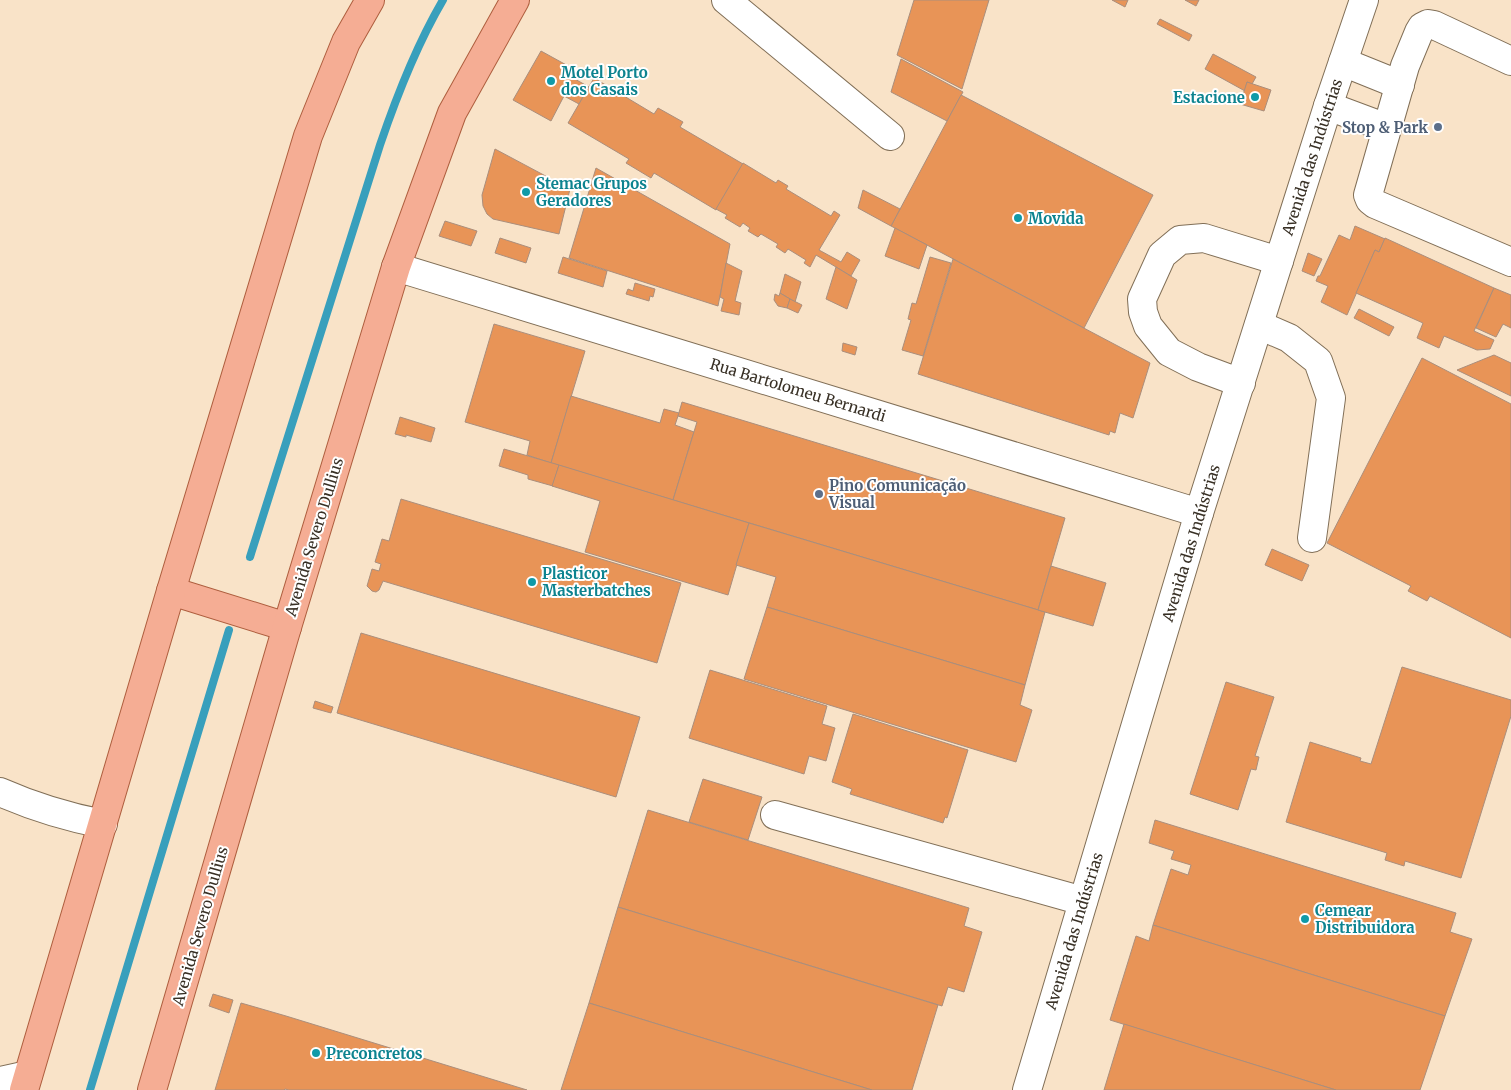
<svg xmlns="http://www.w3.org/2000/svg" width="1511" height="1090" font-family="Merriweather,serif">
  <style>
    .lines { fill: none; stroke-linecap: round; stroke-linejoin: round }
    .stream { stroke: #389fbc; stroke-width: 8 }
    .building { fill: #e89457; stroke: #aa8e7c }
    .minor-casing { stroke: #816f57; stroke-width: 30 }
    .major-casing { stroke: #ae5e3e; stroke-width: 30 }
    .minor { stroke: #fff; stroke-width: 28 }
    .major { stroke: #f5ad94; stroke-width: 28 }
    .culture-dot { fill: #0f9aa8; stroke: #fff; stroke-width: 2 }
    .service-dot { fill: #5c6f8a; stroke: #fff; stroke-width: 2 }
    .labels { text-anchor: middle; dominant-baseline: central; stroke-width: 4; stroke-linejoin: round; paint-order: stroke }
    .culture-label { font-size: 15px; font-weight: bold; fill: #0d838f; stroke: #fff; text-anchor: start }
    .service-label { font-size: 15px; font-weight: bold; fill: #4e5e75; stroke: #fff; text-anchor: end }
    .street-label { font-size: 15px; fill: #383025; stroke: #fff }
  </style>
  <rect width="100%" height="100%" fill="#f9e3c8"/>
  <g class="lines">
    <!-- stream -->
    <g class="stream">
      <path d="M 250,557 L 380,145 C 397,95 416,46 443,0"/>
      <path d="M 90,1090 L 229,630"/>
    </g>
  </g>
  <!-- building -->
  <g class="building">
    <path d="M 914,0 L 989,0 L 962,89 L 897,55 Z"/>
    <path d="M 1112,0 L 1128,0 L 1125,7 Z"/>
    <path d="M 1185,0 L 1199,0 L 1196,6 Z"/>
    <path d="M 1160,19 L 1192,35 L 1189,41 L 1157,24 Z"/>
    <path d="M 541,51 L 570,67 L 566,74 L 589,87 L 579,104 L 564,96 L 551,121 L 513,100 Z"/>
    <path d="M 1213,54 L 1256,77 L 1252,84 L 1247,82 L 1245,91 L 1205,69 Z"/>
    <path d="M 901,59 L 963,92 L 947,121 L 891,92 Z"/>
    <path d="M 594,78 L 654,114 L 658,108 L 683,122 L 680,127 L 743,164 L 716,210 L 654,173 L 651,178 L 626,163 L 629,159 L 568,123 Z"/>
    <path d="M 1247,82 L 1271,90 L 1264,111 L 1240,104 Z"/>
    <path d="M 961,95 L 1153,195 L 1084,328 L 891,226 Z"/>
    <path d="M 495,149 L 570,189 L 559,234 L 493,219 L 487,214 L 483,206 L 482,195 Z"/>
    <path d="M 743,163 L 776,183 L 778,180 L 788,186 L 786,189 L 831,216 L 834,211 L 840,215 L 819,250 L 841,262 L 847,252 L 860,260 L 851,276 L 816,255 L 810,267 L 804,263 L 806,260 L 788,249 L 785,253 L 776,247 L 778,244 L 761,234 L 758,237 L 748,231 L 750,228 L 743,223 L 740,227 L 725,218 L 727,215 L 716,209 Z"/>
    <path d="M 596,168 L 730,244 L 718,306 L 569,258 Z"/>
    <path d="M 863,190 L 900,209 L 891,226 L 858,208 Z"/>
    <path d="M 445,221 L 477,231 L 471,246 L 439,236 Z"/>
    <path d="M 1355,226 L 1385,239 L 1379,252 L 1375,250 L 1347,315 L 1321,302 L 1328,286 L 1316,281 L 1318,276 L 1320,276 L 1339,235 L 1350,240 Z"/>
    <path d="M 895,228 L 927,245 L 919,269 L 885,256 Z"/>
    <path d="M 500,238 L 531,248 L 526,263 L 495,253 Z"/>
    <path d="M 1385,238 L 1494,288 L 1474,331 L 1494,340 L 1490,349 L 1477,350 L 1444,336 L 1439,348 L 1417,338 L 1423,323 L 1356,293 L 1375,250 L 1379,252 Z"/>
    <path d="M 1308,253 L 1322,259 L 1314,276 L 1302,271 Z"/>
    <path d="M 563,257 L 607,271 L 603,287 L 558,273 Z"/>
    <path d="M 930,257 L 951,263 L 923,356 L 902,350 L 911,320 L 908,319 L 912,303 L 916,304 Z"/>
    <path d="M 953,259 L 1150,363 L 1133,418 L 1120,413 L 1115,433 L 1110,431 L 1109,435 L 918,374 Z"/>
    <path d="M 726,263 L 742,271 L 735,301 L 741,303 L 739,315 L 721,311 L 724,299 L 720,297 Z"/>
    <path d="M 836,267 L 857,280 L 847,309 L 826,299 Z"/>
    <path d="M 785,274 L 801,282 L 795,302 L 780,293 Z"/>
    <path d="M 635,283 L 655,289 L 653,297 L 650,296 L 649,301 L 626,294 L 628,289 L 633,291 Z"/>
    <path d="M 1494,288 L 1511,295 L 1511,328 L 1503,324 L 1496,337 L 1476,328 Z"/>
    <path d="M 780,293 L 790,299 L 787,308 L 778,306 L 774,300 L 775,294 L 779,296 Z"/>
    <path d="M 790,299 L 802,305 L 798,313 L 787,308 Z"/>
    <path d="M 1359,309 L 1394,327 L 1389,336 L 1354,318 Z"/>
    <path d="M 494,324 L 585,351 L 551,463 L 527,455 L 530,441 L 465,422 Z"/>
    <path d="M 843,343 L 857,347 L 855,355 L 842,351 Z"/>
    <path d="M 1494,355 L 1511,363 L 1511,396 L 1457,370 Z"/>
    <path d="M 1422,358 L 1511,404 L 1511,638 L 1430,596 L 1427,601 L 1408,591 L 1411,586 L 1327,543 Z"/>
    <path d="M 571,396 L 660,423 L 664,409 L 679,413 L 675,425 L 694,432 L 673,500 L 551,463 Z"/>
    <path d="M 682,402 L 1065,518 L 1038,610 L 673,500 L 697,422 L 678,416 Z"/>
    <path d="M 400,417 L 435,428 L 431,442 L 406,435 L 406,437 L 395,434 Z"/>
    <path d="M 504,449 L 559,465 L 553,486 L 528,479 L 528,475 L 499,466 Z"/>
    <path d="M 559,465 L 749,523 L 728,595 L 585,552 L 600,501 L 552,486 Z"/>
    <path d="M 401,499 L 681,583 L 657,663 L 383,581 L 379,590 L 376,592 L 372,591 L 367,586 L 372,569 L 379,571 L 381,564 L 375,562 L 382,539 L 389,541 Z"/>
    <path d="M 749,523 L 1045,612 L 1025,685 L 767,607 L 776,577 L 736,565 Z"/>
    <path d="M 1272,549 L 1309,565 L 1302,581 L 1265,565 Z"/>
    <path d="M 1051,566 L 1106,583 L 1093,626 L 1038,610 Z"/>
    <path d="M 767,607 L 1025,685 L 1020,705 L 1032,710 L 1016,762 L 744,679 Z"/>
    <path d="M 361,633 L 640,717 L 616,797 L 337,713 Z"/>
    <path d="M 1402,667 L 1511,700 L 1511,716 L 1461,878 L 1405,861 L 1404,866 L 1385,860 L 1387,853 L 1286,822 L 1310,742 L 1361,758 L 1360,761 L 1371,764 Z"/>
    <path d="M 710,670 L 827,706 L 822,724 L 835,728 L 826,761 L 809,756 L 804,774 L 689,738 Z"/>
    <path d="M 1226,682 L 1274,697 L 1255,756 L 1259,757 L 1256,770 L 1251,769 L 1238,810 L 1190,794 Z"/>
    <path d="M 315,701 L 333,707 L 331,713 L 313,708 Z"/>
    <path d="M 853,714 L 968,750 L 947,818 L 945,817 L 943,823 L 850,794 L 852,789 L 832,782 Z"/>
    <path d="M 703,779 L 762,797 L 748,840 L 689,822 Z"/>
    <path d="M 648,810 L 969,908 L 964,926 L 982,932 L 964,992 L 948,987 L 942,1006 L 618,907 Z"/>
    <path d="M 1155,820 L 1456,913 L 1450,932 L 1472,939 L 1445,1016 L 1153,925 L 1171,869 L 1188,875 L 1191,865 L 1171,859 L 1174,851 L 1149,843 Z"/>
    <path d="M 618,907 L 938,1005 L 912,1090 L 872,1090 L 589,1003 Z"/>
    <path d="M 1153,925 L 1445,1016 L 1420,1090 L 1336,1090 L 1110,1020 L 1136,936 L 1149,941 Z"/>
    <path d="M 213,994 L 233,1000 L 229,1013 L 209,1006 Z"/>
    <path d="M 241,1003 L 286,1016 L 527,1090 L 289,1090 L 285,1089 L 284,1090 L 215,1090 Z"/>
    <path d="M 589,1003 L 872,1090 L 561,1090 Z"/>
    <path d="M 1124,1024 L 1336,1090 L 1104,1090 Z"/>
  </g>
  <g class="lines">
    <defs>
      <g id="minor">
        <path d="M 726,0 L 890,136"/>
        <path d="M 1511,61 L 1434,25 L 1428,24 L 1422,27 L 1419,32 L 1405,66 L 1368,195 L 1370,200 L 1375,204 L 1511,262"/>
        <path d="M 1343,62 L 1400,85"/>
        <path d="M 1328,106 L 1387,128"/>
        <path d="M 396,267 L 1199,513"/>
        <path d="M 1259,325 L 1289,338 L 1318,361 L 1331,398 L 1312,538"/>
        <path d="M 1241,383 L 1198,367 L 1169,352 L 1148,326 L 1143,312 L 1142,299 L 1162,255 L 1180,240 L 1204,238 L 1279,261"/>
        <path d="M 0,792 C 34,807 67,817 103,824"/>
        <path d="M 775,815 L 1083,901"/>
        <path d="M 0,1081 L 28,1075"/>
        <path d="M 1027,1090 L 1199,513 L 1328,106 L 1364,0"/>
      </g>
      <g id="major">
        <path d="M 171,591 L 287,627"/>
        <path d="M 24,1090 L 171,591 L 308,136 L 346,42 L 370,0"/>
        <path d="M 152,1090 L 287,627 L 396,267 L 452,113 L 515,0"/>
      </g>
    </defs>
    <!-- minor casing -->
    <use href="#minor" class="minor-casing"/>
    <!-- major casing -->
    <use href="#major" class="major-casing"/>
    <!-- minor -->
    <use href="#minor" class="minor"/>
    <!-- major -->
    <use href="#major" class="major"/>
  </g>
  <!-- markers -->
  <g class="culture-dot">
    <circle cx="551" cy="81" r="5"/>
    <circle cx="1255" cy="97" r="5"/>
    <circle cx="526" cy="192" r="5"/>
    <circle cx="1018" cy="218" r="5"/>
    <circle cx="532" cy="582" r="5"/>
    <circle cx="1305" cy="919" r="5"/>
    <circle cx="316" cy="1053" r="5"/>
  </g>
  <g class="service-dot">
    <circle cx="1438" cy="127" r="5"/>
    <circle cx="819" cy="494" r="5"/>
  </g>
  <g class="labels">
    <!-- culture labels -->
    <g class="culture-label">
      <text x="561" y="72">Motel Porto<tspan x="561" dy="17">dos Casais</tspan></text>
      <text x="1245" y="97" text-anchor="end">Estacione</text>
      <text x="536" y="183">Stemac Grupos<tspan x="536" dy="17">Geradores</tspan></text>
      <text x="1028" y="218">Movida</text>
      <text x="542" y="573">Plasticor<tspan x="542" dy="17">Masterbatches</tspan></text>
      <text x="1315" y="910">Cemear<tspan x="1315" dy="17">Distribuidora</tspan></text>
      <text x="326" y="1053">Preconcretos</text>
    </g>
    <!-- service labels -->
    <g class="service-label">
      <text x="1428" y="127">Stop &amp; Park</text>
      <text x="829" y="485" text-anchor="start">Pino Comunicação<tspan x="829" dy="17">Visual</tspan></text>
    </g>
    <!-- street labels -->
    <g class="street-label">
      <text transform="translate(1312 157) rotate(-72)">Avenida das Indústrias</text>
      <text transform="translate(798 390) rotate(17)">Rua Bartolomeu Bernardi</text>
      <text transform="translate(314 537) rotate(-73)">Avenida Severo Dullius</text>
      <text transform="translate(1191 543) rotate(-73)">Avenida das Indústrias</text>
      <text transform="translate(200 926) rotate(-74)">Avenida Severo Dullius</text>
      <text transform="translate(1074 931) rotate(-73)">Avenida das Indústrias</text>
    </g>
  </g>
</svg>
